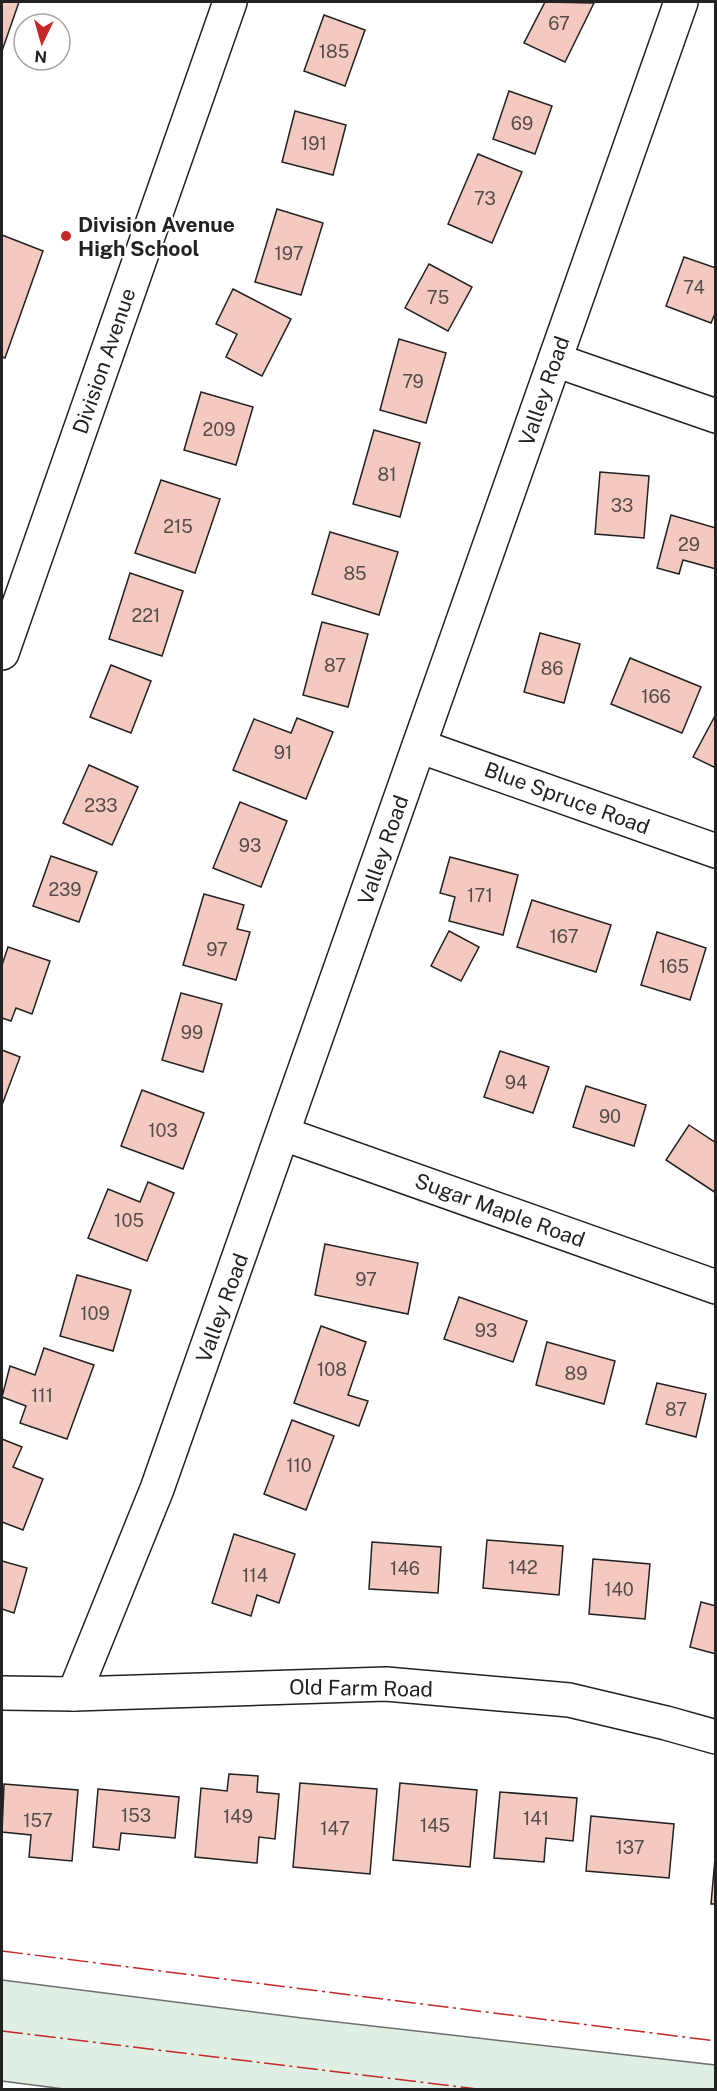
<svg xmlns="http://www.w3.org/2000/svg" width="717" height="2091" font-family="'Public Sans',sans-serif">
  <style>
    .green { fill: #e0efe3; stroke: #6f6f6f; stroke-width: 1.5 }
    .building { fill: #f3c9c0; stroke: #222; stroke-width: 1.5 }
    .lines { fill: none; stroke-linecap: round; stroke-linejoin: round }
    .street-casing { stroke: #222; stroke-width: 36 }
    .street { stroke: #fff; stroke-width: 33 }
    .power { stroke: #c62828; stroke-width: 1.5; stroke-dasharray: 21 4.5 3 4.5; stroke-linecap: butt }
    .poi-dot { fill: #c62828; stroke: #fff; stroke-width: 2 }
    .labels { text-anchor: middle; dominant-baseline: central; stroke-width: 4.5; stroke-linejoin: round; paint-order: stroke }
    .number-label { font-size: 18px; fill: #564c4a }
    .poi-label { font-size: 21px; font-weight: bold; fill: #222; stroke: #fff; text-anchor: start }
    .street-label { font-size: 21px; fill: #222; stroke: #fff }
  </style>
  <rect width="100%" height="100%" fill="#fff"/>
  <!-- green -->
  <path class="green" d="M 2,1980 L 302,2018 L 715,2065 L 715,2089 L 72,2090 L 2,2081 Z"/>
  <!-- building -->
  <g class="building">
    <path d="M 2,2 L 19,2 L 2,51 Z"/>
    <path d="M 545,2 L 594,3 L 565,62 L 524,43 Z"/>
    <path d="M 324,15 L 365,30 L 345,86 L 304,71 Z"/>
    <path d="M 509,91 L 552,106 L 535,154 L 493,139 Z"/>
    <path d="M 295,111 L 346,125 L 333,175 L 282,162 Z"/>
    <path d="M 478,154 L 522,172 L 492,243 L 448,224 Z"/>
    <path d="M 277,209 L 323,223 L 301,295 L 255,282 Z"/>
    <path d="M 2,235 L 43,251 L 5,358 L 2,357 Z"/>
    <path d="M 684,257 L 716,268 L 716,311 L 711,323 L 666,306 Z"/>
    <path d="M 429,264 L 472,287 L 448,331 L 405,308 Z"/>
    <path d="M 233,289 L 291,319 L 262,376 L 226,357 L 237,334 L 216,324 Z"/>
    <path d="M 399,339 L 446,353 L 426,423 L 380,410 Z"/>
    <path d="M 201,392 L 253,407 L 236,465 L 184,450 Z"/>
    <path d="M 374,430 L 420,443 L 400,517 L 353,504 Z"/>
    <path d="M 600,472 L 649,476 L 644,538 L 595,534 Z"/>
    <path d="M 161,480 L 220,499 L 195,573 L 135,553 Z"/>
    <path d="M 671,515 L 716,528 L 716,569 L 683,560 L 679,574 L 657,568 Z"/>
    <path d="M 330,532 L 398,552 L 379,615 L 312,594 Z"/>
    <path d="M 130,573 L 183,591 L 162,656 L 109,639 Z"/>
    <path d="M 322,622 L 368,634 L 348,707 L 303,695 Z"/>
    <path d="M 540,633 L 580,644 L 564,703 L 524,692 Z"/>
    <path d="M 630,658 L 701,687 L 682,733 L 611,704 Z"/>
    <path d="M 111,665 L 151,681 L 131,733 L 90,717 Z"/>
    <path d="M 716,714 L 716,768 L 693,757 Z"/>
    <path d="M 297,718 L 333,732 L 306,799 L 233,770 L 254,719 L 291,733 Z"/>
    <path d="M 89,765 L 138,787 L 112,845 L 63,823 Z"/>
    <path d="M 240,802 L 287,821 L 261,887 L 213,868 Z"/>
    <path d="M 51,856 L 97,872 L 79,922 L 33,906 Z"/>
    <path d="M 450,857 L 518,875 L 503,935 L 449,921 L 455,897 L 440,893 Z"/>
    <path d="M 204,894 L 244,905 L 237,929 L 250,932 L 236,980 L 183,965 Z"/>
    <path d="M 532,900 L 611,925 L 596,972 L 517,947 Z"/>
    <path d="M 449,931 L 479,947 L 461,981 L 431,966 Z"/>
    <path d="M 657,932 L 706,948 L 690,1000 L 641,985 Z"/>
    <path d="M 8,947 L 50,961 L 32,1014 L 16,1008 L 11,1021 L 2,1018 L 2,965 Z"/>
    <path d="M 181,993 L 222,1004 L 203,1072 L 162,1060 Z"/>
    <path d="M 2,1050 L 20,1057 L 2,1105 Z"/>
    <path d="M 500,1051 L 549,1067 L 533,1113 L 484,1097 Z"/>
    <path d="M 586,1086 L 646,1105 L 634,1146 L 573,1127 Z"/>
    <path d="M 142,1090 L 204,1113 L 183,1169 L 121,1146 Z"/>
    <path d="M 689,1125 L 716,1143 L 716,1193 L 666,1160 Z"/>
    <path d="M 148,1182 L 174,1193 L 147,1261 L 88,1238 L 108,1189 L 140,1202 Z"/>
    <path d="M 325,1244 L 418,1263 L 408,1314 L 315,1295 Z"/>
    <path d="M 77,1275 L 131,1290 L 113,1351 L 60,1336 Z"/>
    <path d="M 459,1297 L 527,1321 L 513,1362 L 444,1339 Z"/>
    <path d="M 321,1326 L 366,1342 L 348,1395 L 368,1401 L 359,1426 L 294,1403 Z"/>
    <path d="M 547,1342 L 615,1361 L 604,1404 L 536,1385 Z"/>
    <path d="M 44,1348 L 94,1365 L 67,1439 L 20,1423 L 26,1406 L 2,1397 L 10,1366 L 35,1375 Z"/>
    <path d="M 657,1383 L 706,1394 L 696,1437 L 646,1424 Z"/>
    <path d="M 292,1420 L 334,1436 L 306,1510 L 264,1494 Z"/>
    <path d="M 2,1439 L 22,1447 L 13,1467 L 43,1479 L 23,1530 L 2,1522 Z"/>
    <path d="M 234,1534 L 295,1554 L 279,1603 L 257,1595 L 251,1616 L 212,1603 Z"/>
    <path d="M 487,1540 L 563,1546 L 559,1595 L 483,1588 Z"/>
    <path d="M 372,1542 L 441,1547 L 438,1593 L 369,1589 Z"/>
    <path d="M 593,1559 L 650,1564 L 645,1619 L 589,1614 Z"/>
    <path d="M 2,1561 L 27,1568 L 14,1613 L 2,1609 Z"/>
    <path d="M 701,1602 L 716,1606 L 716,1654 L 690,1647 Z"/>
    <path d="M 229,1774 L 258,1776 L 257,1792 L 279,1794 L 275,1839 L 259,1837 L 257,1863 L 195,1857 L 201,1788 L 227,1791 Z"/>
    <path d="M 300,1783 L 377,1789 L 370,1874 L 293,1867 Z"/>
    <path d="M 400,1783 L 477,1790 L 470,1867 L 393,1860 Z"/>
    <path d="M 4,1784 L 78,1790 L 72,1861 L 29,1857 L 31,1835 L 2,1832 Z"/>
    <path d="M 98,1789 L 179,1797 L 175,1838 L 121,1833 L 119,1850 L 93,1847 Z"/>
    <path d="M 500,1792 L 577,1798 L 573,1841 L 546,1838 L 544,1862 L 494,1858 Z"/>
    <path d="M 591,1816 L 674,1824 L 669,1878 L 586,1871 Z"/>
    <path d="M 716,1847 L 716,1904 L 711,1904 Z"/>
  </g>
  <g class="lines">
    <defs>
      <g id="street">
        <path d="M 555,360 L 716,416"/>
        <path d="M 2,653 L 230,2"/>
        <path d="M 419,746 L 716,851"/>
        <path d="M 284,1134 L 716,1287"/>
        <path d="M 2,1693 L 74,1694 L 386,1684 L 569,1700 L 666,1723 L 716,1737"/>
        <path d="M 74,1694 L 157,1489 L 681,2"/>
      </g>
    </defs>
    <!-- street casing -->
    <use href="#street" class="street-casing"/>
    <!-- street -->
    <use href="#street" class="street"/>
    <!-- power -->
    <g class="power">
      <path d="M 2,1951 L 716,2041"/>
      <path d="M 2,2031 L 485,2090"/>
    </g>
  </g>
  <!-- markers -->
  <circle class="poi-dot" cx="66" cy="236" r="6"/>
  <g class="labels">
    <!-- number labels -->
    <g class="number-label">
      <text x="559" y="23">67</text>
      <text x="334" y="51">185</text>
      <text x="522" y="123">69</text>
      <text x="314" y="143">191</text>
      <text x="485" y="198">73</text>
      <text x="289" y="253">197</text>
      <text x="694" y="287">74</text>
      <text x="438" y="297">75</text>
      <text x="413" y="381">79</text>
      <text x="219" y="429">209</text>
      <text x="387" y="474">81</text>
      <text x="622" y="505">33</text>
      <text x="178" y="526">215</text>
      <text x="689" y="544">29</text>
      <text x="355" y="573">85</text>
      <text x="146" y="615">221</text>
      <text x="335" y="665">87</text>
      <text x="552" y="668">86</text>
      <text x="656" y="696">166</text>
      <text x="283" y="752">91</text>
      <text x="101" y="805">233</text>
      <text x="250" y="845">93</text>
      <text x="65" y="889">239</text>
      <text x="480" y="895">171</text>
      <text x="564" y="936">167</text>
      <text x="217" y="949">97</text>
      <text x="674" y="966">165</text>
      <text x="192" y="1032">99</text>
      <text x="516" y="1082">94</text>
      <text x="610" y="1116">90</text>
      <text x="163" y="1130">103</text>
      <text x="129" y="1220">105</text>
      <text x="366" y="1279">97</text>
      <text x="95" y="1313">109</text>
      <text x="486" y="1330">93</text>
      <text x="332" y="1369">108</text>
      <text x="576" y="1373">89</text>
      <text x="42" y="1395">111</text>
      <text x="676" y="1409">87</text>
      <text x="299" y="1465">110</text>
      <text x="523" y="1567">142</text>
      <text x="405" y="1568">146</text>
      <text x="255" y="1575">114</text>
      <text x="619" y="1589">140</text>
      <text x="136" y="1815">153</text>
      <text x="238" y="1816">149</text>
      <text x="536" y="1818">141</text>
      <text x="38" y="1820">157</text>
      <text x="435" y="1825">145</text>
      <text x="335" y="1828">147</text>
      <text x="630" y="1847">137</text>
    </g>
    <!-- poi labels -->
    <g class="poi-label">
      <text x="78" y="224">Division Avenue<tspan x="78" dy="24">High School</tspan></text>
    </g>
    <!-- street labels -->
    <g class="street-label">
      <text transform="translate(104 361) rotate(-71)">Division Avenue</text>
      <text transform="translate(544 391) rotate(-71)">Valley Road</text>
      <text transform="translate(567 798) rotate(20)">Blue Spruce Road</text>
      <text transform="translate(383 850) rotate(-71)">Valley Road</text>
      <text transform="translate(500 1210) rotate(20)">Sugar Maple Road</text>
      <text transform="translate(222 1308) rotate(-70)">Valley Road</text>
      <text transform="translate(361 1688) rotate(1)">Old Farm Road</text>
    </g>
  </g>
  <!-- border -->
  <rect width="717" height="2091" fill="none" stroke="#222222" stroke-width="6"/>
  <!-- north arrow -->
  <g transform="translate(42 42) rotate(185)"><circle r="28" fill="#ffffff" stroke="#a7a7a7" stroke-width="1.5"/>
  <path d="M0-4.5L10 22L0 15L-10 22Z" fill="#c62828"/>
  <text y="-9" font-size="16" font-weight="bold" text-anchor="middle" fill="#222222">N</text>
  </g>
</svg>
